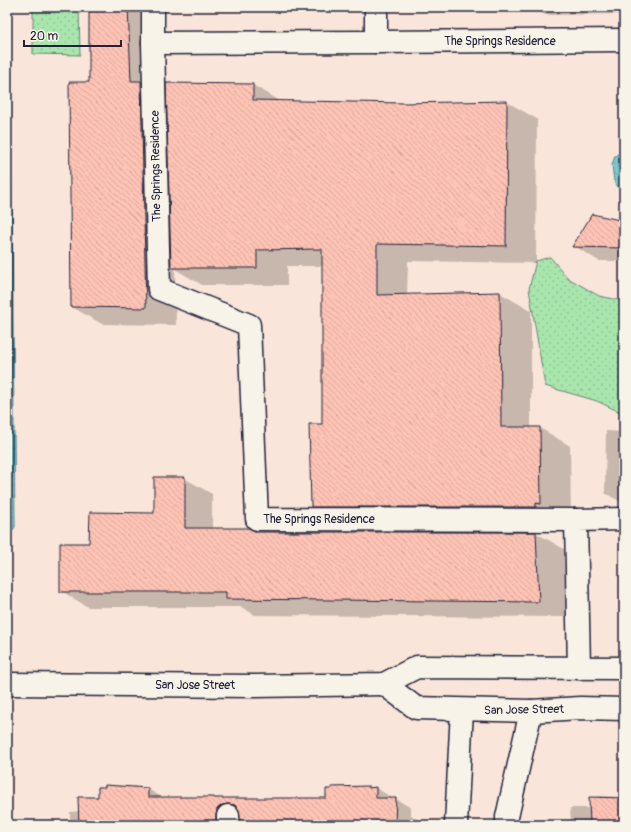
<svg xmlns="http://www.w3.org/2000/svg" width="631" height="832" font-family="Pangolin,sans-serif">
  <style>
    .built { fill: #fadbce }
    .grass { fill: url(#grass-dots); stroke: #668474 }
    .water { fill: url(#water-waves); stroke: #568694 }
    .shadow { fill: #0003 }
    .building { fill: url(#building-back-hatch); stroke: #22223b }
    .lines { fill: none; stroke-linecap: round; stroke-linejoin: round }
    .minor-casing { stroke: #22223b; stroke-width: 25 }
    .minor { stroke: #f7f3e8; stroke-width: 22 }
    .labels { text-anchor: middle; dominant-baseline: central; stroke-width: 3.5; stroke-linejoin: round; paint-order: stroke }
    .street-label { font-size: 12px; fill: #22223b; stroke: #f7f3e8 }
  </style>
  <defs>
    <pattern id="grass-dots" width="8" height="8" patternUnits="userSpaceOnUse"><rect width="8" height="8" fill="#a9e6ad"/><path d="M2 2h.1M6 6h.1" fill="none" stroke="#91c596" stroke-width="1.8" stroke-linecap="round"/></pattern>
    <pattern id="water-waves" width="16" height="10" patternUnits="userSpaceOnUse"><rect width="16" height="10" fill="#78c9d0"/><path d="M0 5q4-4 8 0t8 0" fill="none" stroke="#68acb4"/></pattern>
    <pattern id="building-back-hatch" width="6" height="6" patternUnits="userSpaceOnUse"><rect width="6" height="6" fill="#fdc3b5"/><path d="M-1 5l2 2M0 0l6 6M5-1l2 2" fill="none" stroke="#d9a79d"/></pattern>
  </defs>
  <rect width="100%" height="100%" fill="#f9e5d9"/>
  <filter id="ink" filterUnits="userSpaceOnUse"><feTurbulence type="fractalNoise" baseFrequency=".025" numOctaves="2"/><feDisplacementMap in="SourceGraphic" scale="8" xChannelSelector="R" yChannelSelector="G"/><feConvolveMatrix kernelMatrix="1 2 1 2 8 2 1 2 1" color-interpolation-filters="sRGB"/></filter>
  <g filter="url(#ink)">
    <!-- built -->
    <rect class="built" x="7" y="722" width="4" height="103"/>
    <!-- grass -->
    <g class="grass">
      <path d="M 33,7 L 79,7 L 80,55 L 33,54 Z"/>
      <path d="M 550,257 L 568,278 L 599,296 L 624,301 L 624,414 L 597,401 L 545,386 L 529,289 L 536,261 Z"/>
    </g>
    <!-- water -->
    <g class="water">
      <path d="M 7,7 L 10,7 L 15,527 L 7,538 Z"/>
      <path d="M 621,152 L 624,153 L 624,196 L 614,181 L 612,165 L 615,156 Z"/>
    </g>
    <!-- shadow -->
    <g class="shadow">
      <path d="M 90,7 L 157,7 L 160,93 L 168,98 L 253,85 L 282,102 L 403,104 L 507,102 L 537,119 L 536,263 L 408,261 L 407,296 L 500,293 L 531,311 L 531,428 L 540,428 L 570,446 L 571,520 L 342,524 L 312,506 L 323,425 L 323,266 L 287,266 L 287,285 L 202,285 L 175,269 L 176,325 L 102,324 L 72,307 L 90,83 Z"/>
      <path d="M 531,7 L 624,7 L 624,14 L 545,15 Z"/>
      <path d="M 622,220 L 624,221 L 624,327 L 622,326 L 622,261 L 599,261 L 574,246 L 622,222 Z"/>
      <path d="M 606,431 L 624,432 L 624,508 L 621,506 L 621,502 L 605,493 Z"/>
      <path d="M 184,478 L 212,494 L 212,529 L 257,532 L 536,533 L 564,549 L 566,617 L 255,615 L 241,607 L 88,607 L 61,591 L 90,544 L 155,514 Z"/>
      <path d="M 621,532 L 624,532 L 624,606 L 622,605 Z"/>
      <path d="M 106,786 L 143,787 L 148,789 L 163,798 L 327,799 L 332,788 L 369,787 L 376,788 L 391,797 L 391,799 L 396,799 L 411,808 L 411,815 L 420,821 L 420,825 L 241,825 L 240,812 L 237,813 L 230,825 L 70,825 L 70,812 L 80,811 L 100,798 Z"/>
      <path d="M 597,796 L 624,797 L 624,825 L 561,825 L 561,821 L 571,822 L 570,808 L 591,808 Z"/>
    </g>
    <!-- building -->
    <g class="building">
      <path d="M 89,7 L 128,7 L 131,81 L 141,81 L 141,83 L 146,308 L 71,307 L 69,82 L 89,82 Z"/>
      <path d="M 166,83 L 253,84 L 253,100 L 403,103 L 507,101 L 506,246 L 377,244 L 377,295 L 500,292 L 501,427 L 540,427 L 541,504 L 536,503 L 536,507 L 311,507 L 309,424 L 322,424 L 322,249 L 257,250 L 257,268 L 171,268 Z"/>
      <path d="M 592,214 L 624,221 L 624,248 L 572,247 Z"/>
      <path d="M 154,477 L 185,477 L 185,528 L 249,528 L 257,532 L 536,532 L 539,602 L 226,599 L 226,592 L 60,592 L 60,543 L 89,543 L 90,512 L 154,513 Z"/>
      <path d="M 105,785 L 148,788 L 148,797 L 214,797 L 214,798 L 326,798 L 326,789 L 331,789 L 331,787 L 369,786 L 369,788 L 376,787 L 376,798 L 396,798 L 395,825 L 240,825 L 239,810 L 235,805 L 228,804 L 222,805 L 217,809 L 216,816 L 216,825 L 79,825 L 78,797 L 98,797 L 98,787 L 105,787 Z"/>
      <path d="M 589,797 L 624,798 L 624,825 L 590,825 Z"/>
    </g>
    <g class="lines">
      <defs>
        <g id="minor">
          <path d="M 153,7 L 153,43 L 376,42"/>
          <path d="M 376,7 L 376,42 L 624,40"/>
          <path d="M 153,43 L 159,289 L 249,325 L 257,519 L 576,520"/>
          <path d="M 579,668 L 576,520 L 624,519"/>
          <path d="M 7,684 L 255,686 L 384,684 L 417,667 L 624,668"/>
          <path d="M 384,684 L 416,708 L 531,711 L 580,708 L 624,709"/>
          <path d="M 228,816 L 228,825"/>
          <path d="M 456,825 L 462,710"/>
          <path d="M 507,825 L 507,817 L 531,711"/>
        </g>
      </defs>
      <!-- minor casing -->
      <use href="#minor" class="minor-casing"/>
      <!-- minor -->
      <use href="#minor" class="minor"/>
    </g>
  </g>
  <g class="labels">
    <!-- street labels -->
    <g class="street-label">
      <text x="500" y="41">The Springs Residence</text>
      <text transform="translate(156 166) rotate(-91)">The Springs Residence</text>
      <text x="319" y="519">The Springs Residence</text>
      <text x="195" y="685">San Jose Street</text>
      <text transform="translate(524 710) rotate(-1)">San Jose Street</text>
    </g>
  </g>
  <!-- margin -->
  <rect width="631" height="832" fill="none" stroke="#f7f3e8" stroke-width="24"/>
  <rect x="12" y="12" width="607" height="808" fill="none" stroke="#22223b" stroke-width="1.5" filter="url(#ink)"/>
  <!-- scale -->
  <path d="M24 40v6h97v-6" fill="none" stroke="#22223b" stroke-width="2"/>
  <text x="30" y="40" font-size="12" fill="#22223b" stroke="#f7f3e8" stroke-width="3" paint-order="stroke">20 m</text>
</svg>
